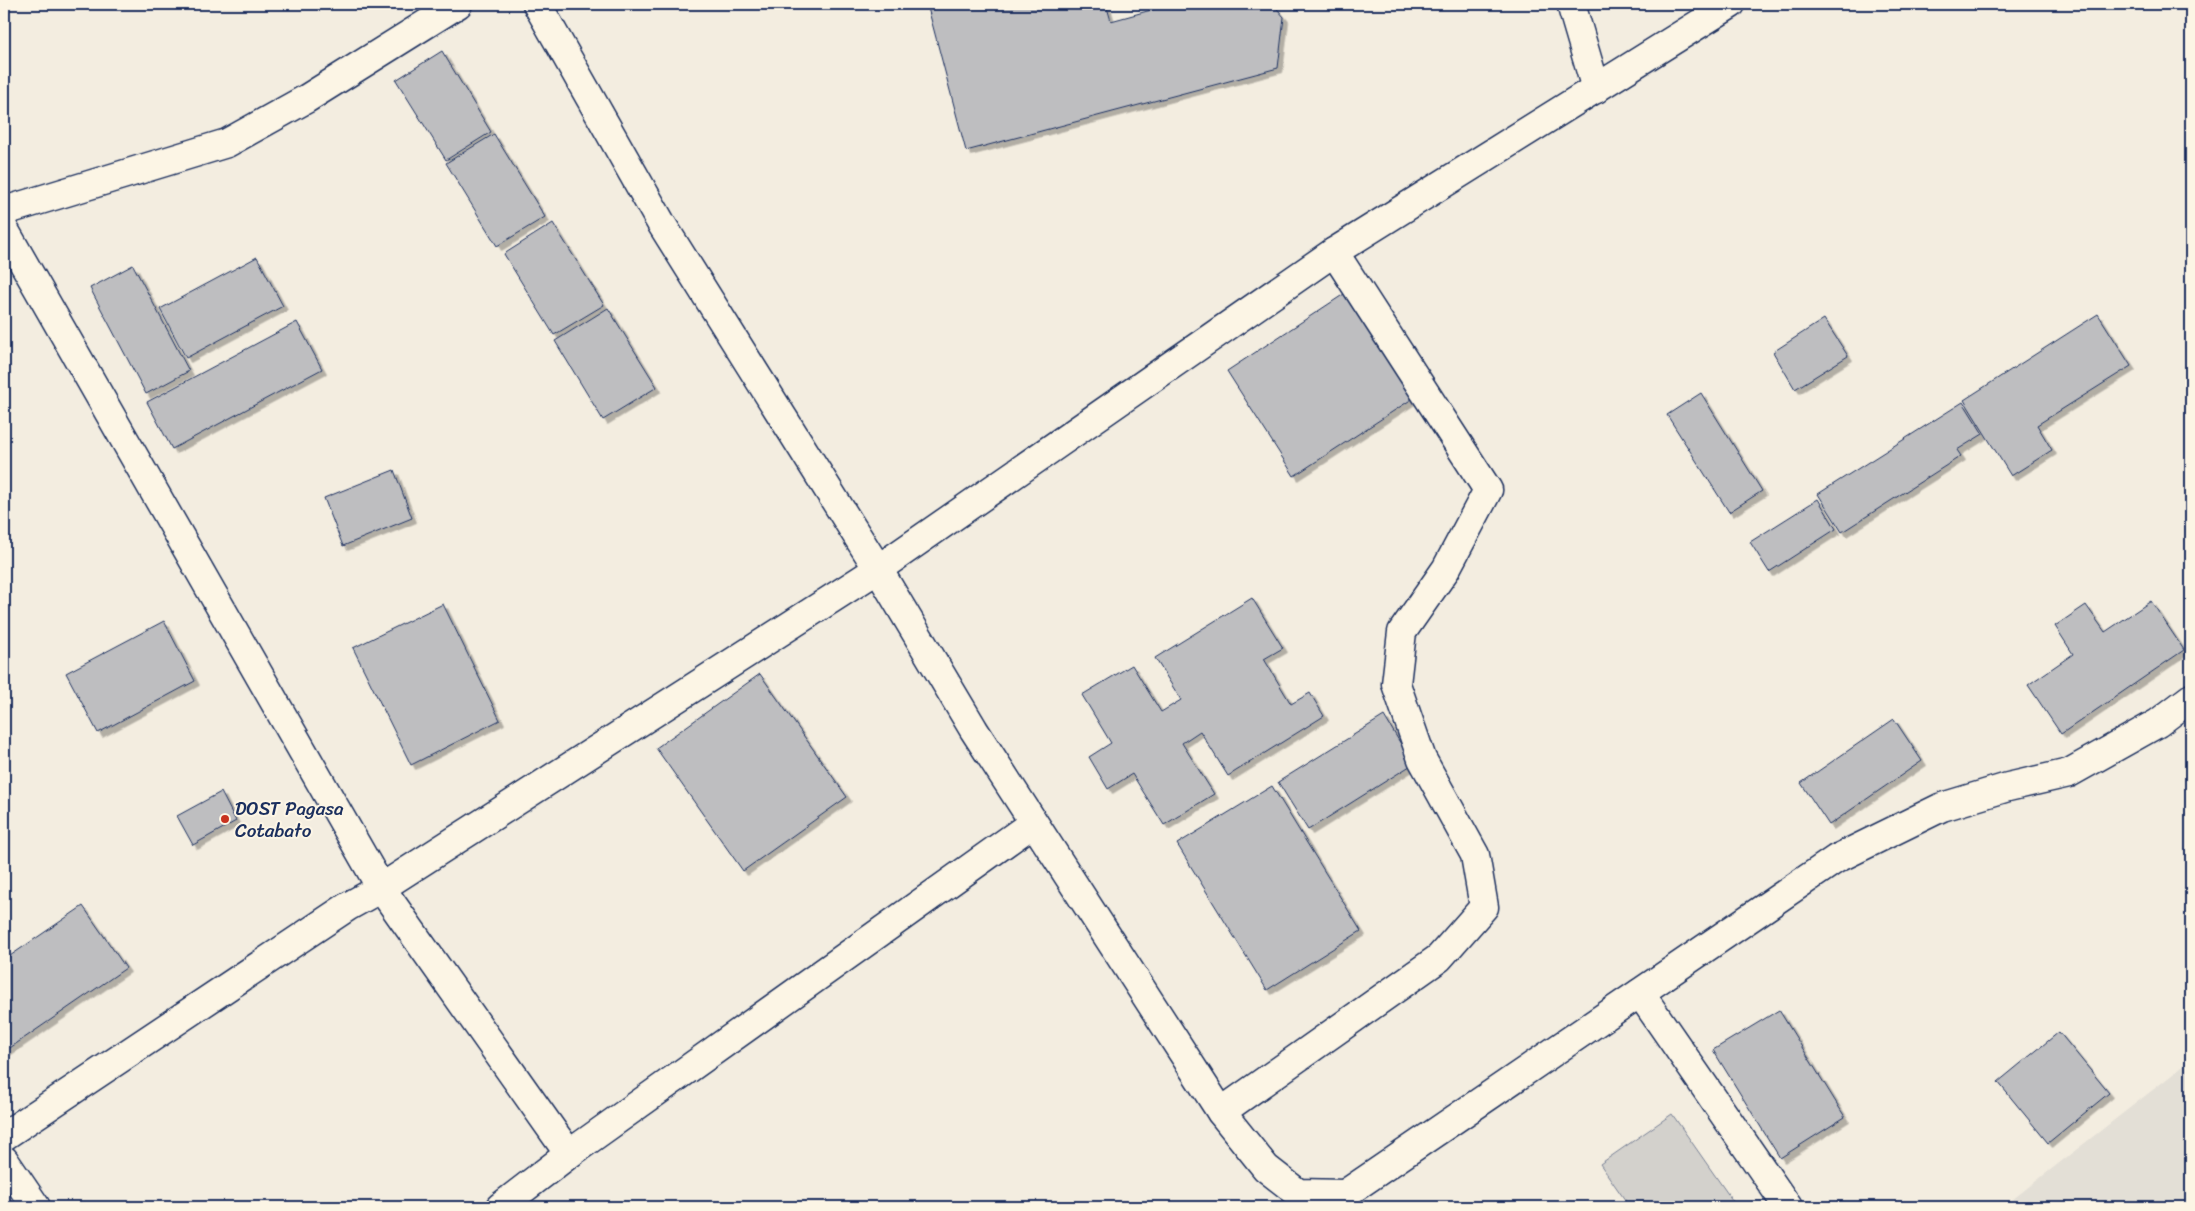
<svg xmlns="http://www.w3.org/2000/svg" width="2195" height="1211" font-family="Sriracha,sans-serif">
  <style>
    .built { fill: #e3dfd6 }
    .green { fill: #d3d1cc; stroke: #778095 }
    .building { fill: #bebec0; stroke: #1b2f5e; filter: url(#shadow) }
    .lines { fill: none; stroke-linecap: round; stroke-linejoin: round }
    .minor-casing { stroke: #1b2f5e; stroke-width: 31 }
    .minor { stroke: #fcf5e5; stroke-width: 28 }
    .poi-dot { fill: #c8321e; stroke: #fcf5e5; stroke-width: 2 }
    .labels { text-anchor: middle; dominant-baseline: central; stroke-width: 4; stroke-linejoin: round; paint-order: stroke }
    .poi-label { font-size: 19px; fill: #1b2f5e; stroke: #fcf5e5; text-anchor: start }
  </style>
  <defs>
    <filter id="shadow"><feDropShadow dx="4.5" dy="4.5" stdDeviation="0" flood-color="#0004"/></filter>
  </defs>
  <rect width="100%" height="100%" fill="#f3ede0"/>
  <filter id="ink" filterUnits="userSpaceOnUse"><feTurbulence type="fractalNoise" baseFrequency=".02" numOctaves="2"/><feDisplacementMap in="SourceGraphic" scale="10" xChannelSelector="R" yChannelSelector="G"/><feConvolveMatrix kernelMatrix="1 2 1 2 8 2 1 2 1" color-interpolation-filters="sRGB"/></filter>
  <g filter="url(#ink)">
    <!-- built -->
    <path class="built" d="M 2191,1060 L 2191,1207 L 2003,1207 Z"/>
    <!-- green -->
    <path class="green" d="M 1672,1114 L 1737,1207 L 1630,1207 L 1600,1164 Z"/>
    <!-- building -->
    <g class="building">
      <path d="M 927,4 L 1106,4 L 1111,21 L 1173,4 L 1273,4 L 1284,17 L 1278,68 L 966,151 Z"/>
      <path d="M 442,51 L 491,132 L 446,160 L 396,80 Z"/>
      <path d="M 494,134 L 545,217 L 497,246 L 446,163 Z"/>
      <path d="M 553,223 L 604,305 L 554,335 L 504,254 Z"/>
      <path d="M 257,257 L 283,306 L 186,358 L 160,309 Z"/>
      <path d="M 133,265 L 189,371 L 146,394 L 90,288 Z"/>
      <path d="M 1344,294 L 1412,399 L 1294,476 L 1227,371 Z"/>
      <path d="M 608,308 L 657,387 L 603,420 L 555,341 Z"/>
      <path d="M 2098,314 L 2131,366 L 2037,425 L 2052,450 L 2011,476 L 1964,400 Z"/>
      <path d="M 1824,319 L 1848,356 L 1795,389 L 1773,352 Z"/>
      <path d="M 297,322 L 322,369 L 172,449 L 147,402 Z"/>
      <path d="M 1701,393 L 1762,491 L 1729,512 L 1667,415 Z"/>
      <path d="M 1963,402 L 1983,434 L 1957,450 L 1961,456 L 1842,532 L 1818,494 Z"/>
      <path d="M 394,470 L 412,518 L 343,546 L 324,498 Z"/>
      <path d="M 1818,499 L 1836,529 L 1769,572 L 1750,542 Z"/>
      <path d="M 1252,598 L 1283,648 L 1264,659 L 1291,704 L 1310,693 L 1324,716 L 1228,776 L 1200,731 L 1182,743 L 1214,794 L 1164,825 L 1132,774 L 1108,789 L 1089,757 L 1111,743 L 1082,695 L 1132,665 L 1161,712 L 1181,700 L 1155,658 Z"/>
      <path d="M 2151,601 L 2184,650 L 2061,734 L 2028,685 L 2073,654 L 2055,626 L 2086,605 L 2105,632 Z"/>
      <path d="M 443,604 L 500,720 L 411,765 L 353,648 Z"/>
      <path d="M 164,621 L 195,681 L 98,733 L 66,673 Z"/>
      <path d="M 760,674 L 847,797 L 743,871 L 656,748 Z"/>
      <path d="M 1384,716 L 1413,764 L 1308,830 L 1278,782 Z"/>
      <path d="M 1894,719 L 1922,761 L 1829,825 L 1801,783 Z"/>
      <path d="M 1272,786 L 1361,931 L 1267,990 L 1177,844 Z"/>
      <path d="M 221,792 L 236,821 L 193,845 L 177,816 Z"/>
      <path d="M 83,906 L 126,968 L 4,1052 L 4,960 Z"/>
      <path d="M 1779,1010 L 1845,1117 L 1780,1158 L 1713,1050 Z"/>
      <path d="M 2059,1032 L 2109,1093 L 2048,1143 L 1998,1082 Z"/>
    </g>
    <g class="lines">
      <defs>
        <g id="minor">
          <path d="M 537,4 L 661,223 L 878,569 L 974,730 L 1221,1112 L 1266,1168 L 1298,1193 L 1345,1194 L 1836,859 L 1942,807 L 2008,787 L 2069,773 L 2158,723 L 2191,698"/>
          <path d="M 1571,4 L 1596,89"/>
          <path d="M 4,211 L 227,143 L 306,99 L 458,4"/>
          <path d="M 4,229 L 381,888 L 569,1154"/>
          <path d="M 1640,993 L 1788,1207"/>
          <path d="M 1221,1112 L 1439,958 L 1484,907 L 1475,855 L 1422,759 L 1396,684 L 1402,632 L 1446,569 L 1488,490 L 1334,252"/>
          <path d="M 4,1136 L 347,907 L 381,888 L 878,569 L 1334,252 L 1731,4"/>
          <path d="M 4,1160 L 36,1207"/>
          <path d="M 500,1207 L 569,1154 L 1033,823"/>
        </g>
      </defs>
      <!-- minor casing -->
      <use href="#minor" class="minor-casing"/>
      <!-- minor -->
      <use href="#minor" class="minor"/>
    </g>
  </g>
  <!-- markers -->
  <circle class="poi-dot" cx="225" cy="819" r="5"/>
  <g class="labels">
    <!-- poi labels -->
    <g class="poi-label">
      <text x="235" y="808">DOST Pagasa<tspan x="235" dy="22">Cotabato</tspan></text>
    </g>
  </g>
  <!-- margin -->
  <rect width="2195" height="1211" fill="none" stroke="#fcf5e5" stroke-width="20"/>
  <rect x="10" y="10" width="2175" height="1191" fill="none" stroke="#1b2f5e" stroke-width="2" filter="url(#ink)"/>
</svg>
